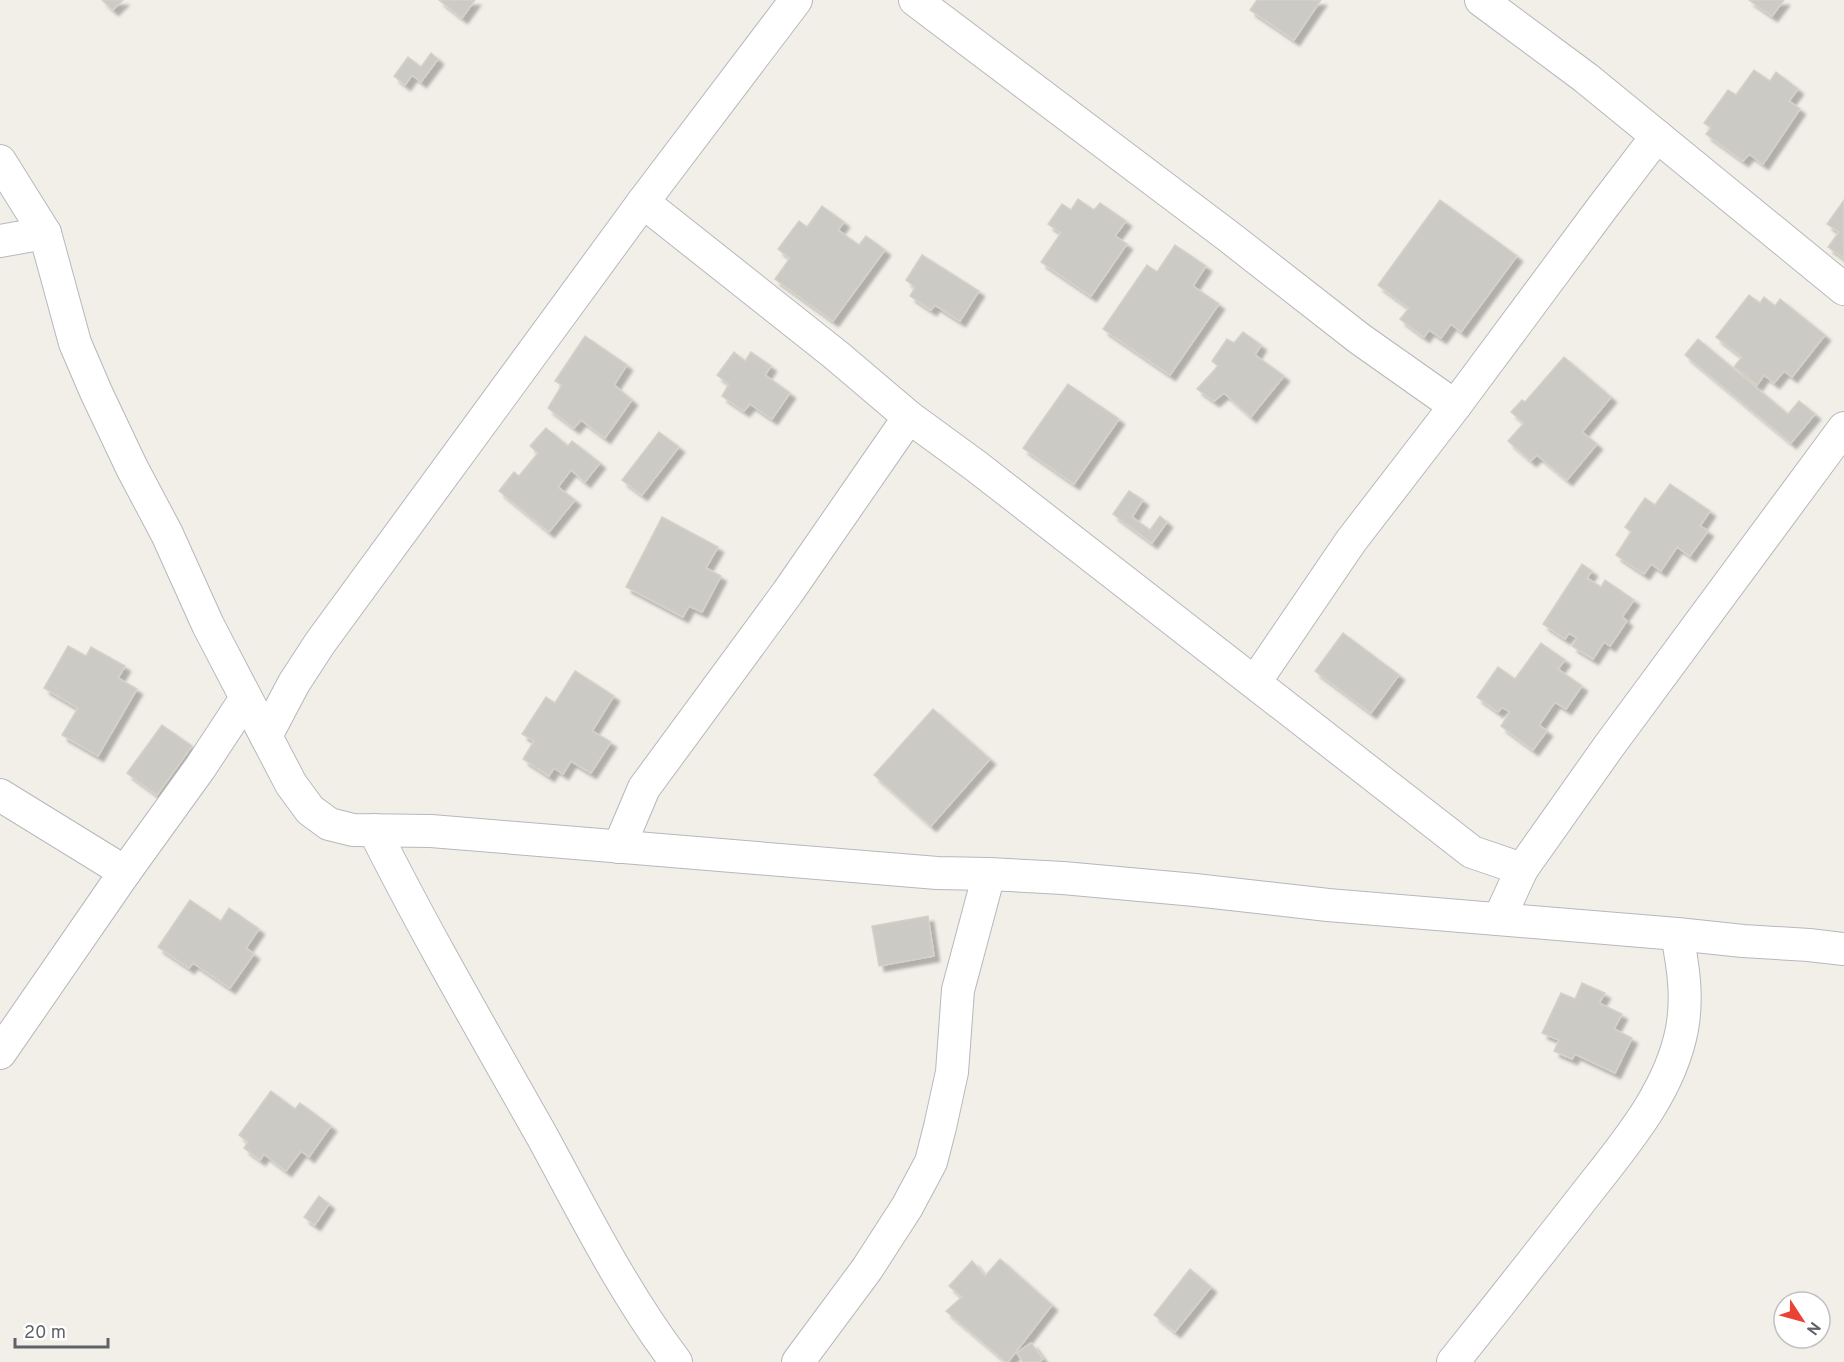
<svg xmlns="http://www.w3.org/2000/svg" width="1844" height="1362" font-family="Overpass,sans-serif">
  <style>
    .building { fill: #cccac5; stroke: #d6d1c6; stroke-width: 1.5; filter: url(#shadow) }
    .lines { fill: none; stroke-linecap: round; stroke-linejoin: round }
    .minor-casing { stroke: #b5b8bc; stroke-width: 34 }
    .minor { stroke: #fff; stroke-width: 32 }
  </style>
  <defs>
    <filter id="shadow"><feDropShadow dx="5.5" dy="5.5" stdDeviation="1.5" flood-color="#0004"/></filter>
  </defs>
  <rect width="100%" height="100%" fill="#f1efe8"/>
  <!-- building -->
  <g class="building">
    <path d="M 102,0 L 123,0 L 113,10 Z"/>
    <path d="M 439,0 L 475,0 L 462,18 Z"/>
    <path d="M 1257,0 L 1321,0 L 1294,40 L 1250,10 Z"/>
    <path d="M 1749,0 L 1784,0 L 1772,16 Z"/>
    <path d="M 431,53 L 438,59 L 421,82 L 412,75 L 405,85 L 394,76 L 408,57 L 421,67 Z"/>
    <path d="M 1754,70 L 1770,81 L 1776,72 L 1798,89 L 1789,101 L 1800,109 L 1763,164 L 1749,154 L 1743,161 L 1706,134 L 1711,128 L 1704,123 L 1728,90 L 1736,95 Z"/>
    <path d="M 1078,199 L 1094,210 L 1100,203 L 1126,221 L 1115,236 L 1127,244 L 1091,296 L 1041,262 L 1061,233 L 1048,224 L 1062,204 L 1071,210 Z"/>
    <path d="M 1440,200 L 1517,256 L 1461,332 L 1451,324 L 1441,338 L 1429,330 L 1424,337 L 1400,319 L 1409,308 L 1378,285 Z"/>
    <path d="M 1844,200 L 1844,258 L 1828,247 L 1839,232 L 1827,224 Z"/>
    <path d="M 822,206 L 844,222 L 838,230 L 859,245 L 866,236 L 885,250 L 833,321 L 775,279 L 790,258 L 778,249 L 799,221 L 807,227 Z"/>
    <path d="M 1175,245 L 1206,266 L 1193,286 L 1219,304 L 1170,375 L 1103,329 L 1147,265 L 1157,272 Z"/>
    <path d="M 922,255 L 979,291 L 960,321 L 935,305 L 931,310 L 910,296 L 915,287 L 906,280 Z"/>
    <path d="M 1749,295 L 1760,303 L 1764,297 L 1775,306 L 1780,299 L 1825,335 L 1792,377 L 1784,371 L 1774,383 L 1764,375 L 1757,385 L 1734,367 L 1742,357 L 1716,337 Z"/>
    <path d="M 1243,332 L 1261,345 L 1255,355 L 1284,376 L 1251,417 L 1224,393 L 1214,401 L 1197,389 L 1218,366 L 1212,361 L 1227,339 L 1234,343 Z"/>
    <path d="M 585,336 L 627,365 L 614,385 L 632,400 L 605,438 L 581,420 L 574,428 L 548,408 L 562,385 L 555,381 Z"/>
    <path d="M 1698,339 L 1788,414 L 1799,401 L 1815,414 L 1791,443 L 1685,355 Z"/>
    <path d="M 734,352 L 745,361 L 751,352 L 771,366 L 765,375 L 790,393 L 772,419 L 750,404 L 744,411 L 722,396 L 729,384 L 717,375 Z"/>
    <path d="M 1564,357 L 1611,397 L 1582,432 L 1597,444 L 1567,480 L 1537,455 L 1531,461 L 1508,441 L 1524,423 L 1511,412 L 1522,400 L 1525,402 Z"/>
    <path d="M 1068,384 L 1119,419 L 1074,484 L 1023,448 Z"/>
    <path d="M 546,428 L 568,446 L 572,441 L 600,463 L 585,482 L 571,470 L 558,487 L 575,500 L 549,532 L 499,491 L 514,472 L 519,476 L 538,453 L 530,446 Z"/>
    <path d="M 659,432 L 679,447 L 642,495 L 622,480 Z"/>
    <path d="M 1670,484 L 1710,511 L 1700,526 L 1708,531 L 1690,556 L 1677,547 L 1661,571 L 1651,564 L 1644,574 L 1616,555 L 1631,532 L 1625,527 L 1645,498 L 1655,505 Z"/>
    <path d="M 1129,491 L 1143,500 L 1132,517 L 1150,530 L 1160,516 L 1167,522 L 1152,543 L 1113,514 Z"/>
    <path d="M 662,517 L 718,547 L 706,568 L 721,576 L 702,612 L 689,606 L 683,617 L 626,587 Z"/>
    <path d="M 1582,564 L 1592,571 L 1587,578 L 1601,587 L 1605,580 L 1634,600 L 1622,617 L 1627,621 L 1610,646 L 1604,642 L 1593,659 L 1572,646 L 1577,638 L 1569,633 L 1565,639 L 1543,624 Z"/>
    <path d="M 1343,633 L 1399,675 L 1371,713 L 1315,671 Z"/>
    <path d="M 1541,643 L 1565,660 L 1558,669 L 1582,686 L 1566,709 L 1555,702 L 1539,725 L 1547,731 L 1533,750 L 1501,726 L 1510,712 L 1502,707 L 1498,712 L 1477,697 L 1498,667 L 1515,679 Z"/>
    <path d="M 68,646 L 86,656 L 91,647 L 125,666 L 118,678 L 137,689 L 98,756 L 62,735 L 78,708 L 44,688 Z"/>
    <path d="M 575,671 L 614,696 L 592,731 L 611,742 L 591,773 L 571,761 L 563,774 L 554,768 L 549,776 L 523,759 L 534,741 L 522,734 L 546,697 L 555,703 Z"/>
    <path d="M 933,709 L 990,759 L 931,826 L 874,775 Z"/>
    <path d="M 162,725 L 192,746 L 157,795 L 127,773 Z"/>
    <path d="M 190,900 L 221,921 L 229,908 L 259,929 L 246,948 L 254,954 L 230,988 L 193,963 L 189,968 L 158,947 Z"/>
    <path d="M 928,916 L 934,956 L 879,966 L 872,926 Z"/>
    <path d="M 1582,983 L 1605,993 L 1599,1003 L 1622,1014 L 1614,1029 L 1632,1038 L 1615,1073 L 1575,1054 L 1572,1059 L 1554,1051 L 1559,1040 L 1542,1033 L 1561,993 L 1575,999 Z"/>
    <path d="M 271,1091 L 295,1109 L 300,1103 L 331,1126 L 309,1157 L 301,1151 L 286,1171 L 264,1154 L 260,1160 L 244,1148 L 248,1142 L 239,1135 Z"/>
    <path d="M 319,1196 L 329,1204 L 315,1225 L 304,1217 Z"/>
    <path d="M 1000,1259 L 1052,1305 L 1008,1362 L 1006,1362 L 946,1311 L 962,1297 L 949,1286 L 972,1261 L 985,1276 Z"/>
    <path d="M 1190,1269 L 1211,1287 L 1175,1332 L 1154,1315 Z"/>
    <path d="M 1031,1343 L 1043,1359 L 1039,1362 L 1023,1362 L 1017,1353 Z"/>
  </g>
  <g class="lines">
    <defs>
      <g id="minor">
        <path d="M 915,0 L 1228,236 L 1360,339 L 1455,406"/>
        <path d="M 1481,0 L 1586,78 L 1844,289"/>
        <path d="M 0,161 L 45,233 L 75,343 L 96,392 L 132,468 L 167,534 L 208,625 L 291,784 L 310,810 L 329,824 L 353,830 L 431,831 L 937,873 L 989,874 L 1063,878 L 1195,890 L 1328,905 L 1677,934 L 1743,941 L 1809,945 L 1844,949"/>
        <path d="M 643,202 L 836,355 L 909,417 L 976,466 L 1472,852 L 1522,869"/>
        <path d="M 0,241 L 45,233"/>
        <path d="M 1255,682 L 1351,541 L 1455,406 L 1602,208 L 1657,136"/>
        <path d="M 266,736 L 294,683 L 320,643 L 643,202 L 796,0"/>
        <path d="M 0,795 L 125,872"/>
        <path d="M 374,830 C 426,934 485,1035 542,1136 C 584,1213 623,1292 676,1362"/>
        <path d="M 619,847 L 644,788 L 788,592 L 909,417"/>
        <path d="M 1499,919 L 1522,869 L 1609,746 L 1844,428"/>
        <path d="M 0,1053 L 125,872 L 200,768 L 246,698"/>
        <path d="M 798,1362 L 867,1269 L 907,1207 L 931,1162 L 940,1127 L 952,1072 L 958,990 L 989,874"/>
        <path d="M 1453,1362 C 1494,1311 1535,1259 1575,1208 C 1616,1154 1669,1098 1682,1029 C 1688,996 1683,966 1677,934"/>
      </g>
    </defs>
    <!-- minor casing -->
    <use href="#minor" class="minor-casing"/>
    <!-- minor -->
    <use href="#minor" class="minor"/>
  </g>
  <!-- north arrow -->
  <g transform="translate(1802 1320) rotate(126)"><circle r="28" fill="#ffffff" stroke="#bfc1c3" stroke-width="1.5"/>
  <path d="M0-4.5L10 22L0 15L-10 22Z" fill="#ea4335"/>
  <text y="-9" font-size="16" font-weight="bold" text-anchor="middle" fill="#5f6368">N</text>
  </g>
  <!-- scale -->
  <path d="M15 1338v9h93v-9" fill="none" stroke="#5f6368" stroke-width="3"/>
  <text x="24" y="1338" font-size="18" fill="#5f6368" stroke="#ffffff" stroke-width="4.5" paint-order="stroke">20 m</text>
</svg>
